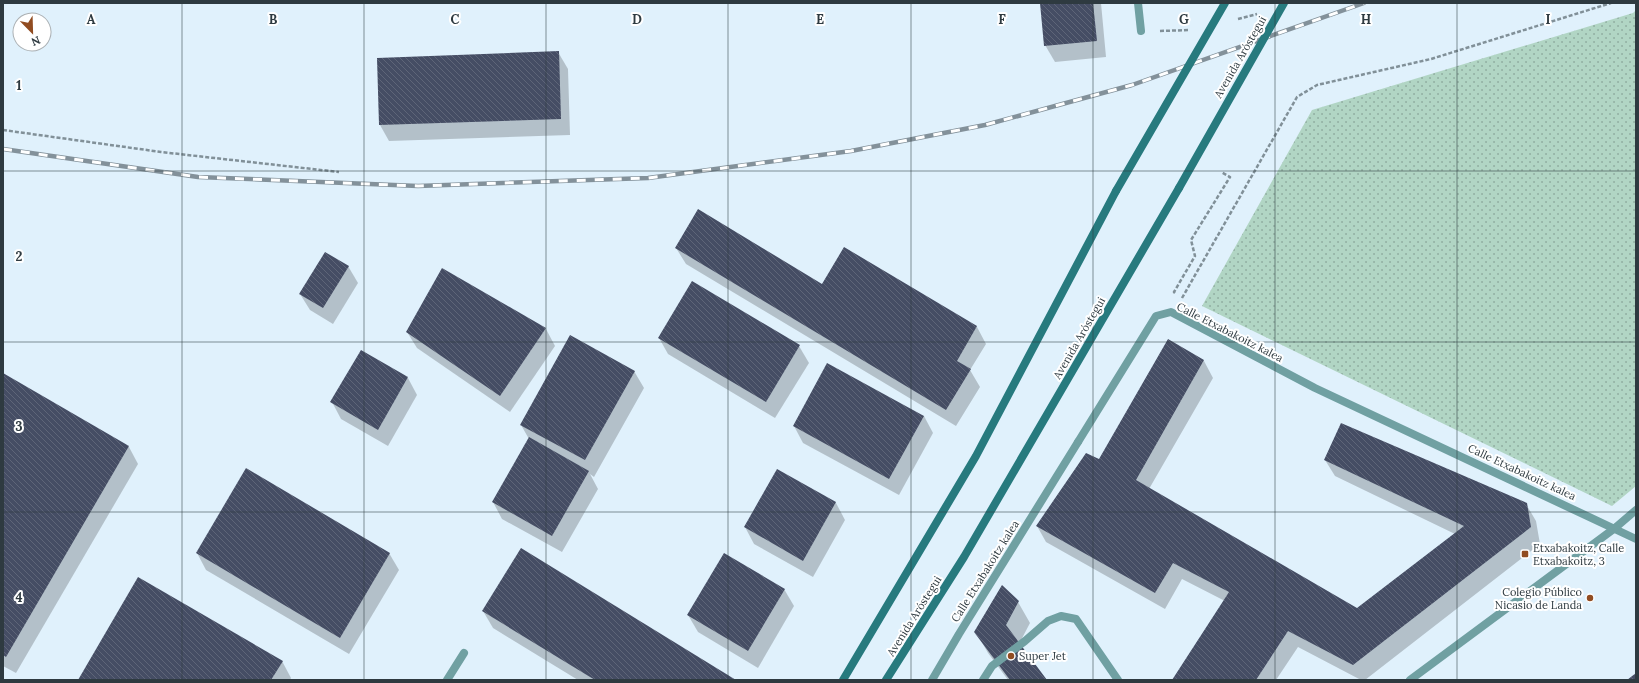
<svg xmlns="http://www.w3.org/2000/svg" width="1639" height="683" font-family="Lora,serif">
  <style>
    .green { fill: url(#green-dots) }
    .shadow { fill: #0003 }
    .building { fill: url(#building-back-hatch) }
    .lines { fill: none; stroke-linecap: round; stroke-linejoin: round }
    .path { stroke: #819098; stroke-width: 2.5; stroke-dasharray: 4 2; stroke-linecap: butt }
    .lane { stroke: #70a0a2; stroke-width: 8 }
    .street { stroke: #70a0a2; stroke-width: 8 }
    .secondary { stroke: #277a7e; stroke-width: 8 }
    .rail-casing { stroke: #83919a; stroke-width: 4.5 }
    .rail { stroke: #fff; stroke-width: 3; stroke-dasharray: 9; stroke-linecap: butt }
    .secondary-bridge { stroke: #277a7e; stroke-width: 8 }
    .grid { fill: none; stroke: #2e3a40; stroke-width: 1; stroke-opacity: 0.55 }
    .poi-dot { fill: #914c21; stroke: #fff; stroke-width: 1.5 }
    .labels { text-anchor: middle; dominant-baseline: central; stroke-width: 4; stroke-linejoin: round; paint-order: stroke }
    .street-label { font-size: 11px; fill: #2e3a40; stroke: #fff }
    .poi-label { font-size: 11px; fill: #2e3a40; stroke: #fff; text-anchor: start }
    .grid-label { font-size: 13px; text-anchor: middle; font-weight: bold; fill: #2e3a40; stroke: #fff; stroke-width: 4; stroke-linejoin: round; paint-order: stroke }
  </style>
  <defs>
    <pattern id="green-dots" width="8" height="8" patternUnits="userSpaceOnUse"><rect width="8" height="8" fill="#b1d5c4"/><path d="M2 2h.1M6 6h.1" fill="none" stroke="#90aea1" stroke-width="1.8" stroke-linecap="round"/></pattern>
    <pattern id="building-back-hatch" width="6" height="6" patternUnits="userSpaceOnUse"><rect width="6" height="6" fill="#454d64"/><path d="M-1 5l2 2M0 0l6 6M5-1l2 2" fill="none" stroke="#5e6578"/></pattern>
  </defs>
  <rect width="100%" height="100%" fill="#e0f1fc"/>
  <!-- green -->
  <path class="green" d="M 1636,10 L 1636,486 L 1612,506 L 1202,306 L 1312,110 L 1633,13 Z"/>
  <!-- shadow -->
  <g class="shadow">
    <path d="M 1041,3 L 1101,3 L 1106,57 L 1055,62 L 1045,45 Z"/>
    <path d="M 558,52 L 568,69 L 570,135 L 389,141 L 380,125 Z"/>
    <path d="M 676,248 L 822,285 L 845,248 L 977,327 L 986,344 L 970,370 L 980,387 L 956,426 L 686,264 Z"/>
    <path d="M 348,266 L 358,283 L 333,324 L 310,310 L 300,294 Z"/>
    <path d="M 442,270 L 546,329 L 555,346 L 510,412 L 417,348 L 407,332 Z"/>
    <path d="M 659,338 L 799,346 L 809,363 L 775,418 L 668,354 Z"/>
    <path d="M 1169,341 L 1204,361 L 1213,378 L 1149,489 L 1357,609 L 1455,534 L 1335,476 L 1325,460 L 1526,504 L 1536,521 L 1540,544 L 1365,680 L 1361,680 L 1298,647 L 1276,680 L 1173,680 L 1225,601 L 1182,579 L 1165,609 L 1046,542 L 1037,526 L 1100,461 Z"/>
    <path d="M 361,351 L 408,378 L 417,395 L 388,446 L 341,419 L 332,402 Z"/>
    <path d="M 634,371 L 644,388 L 594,477 L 590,474 L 598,489 L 562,552 L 502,519 L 493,502 L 529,439 L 521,425 Z"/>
    <path d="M 3,374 L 129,447 L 138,464 L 16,673 L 3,666 Z"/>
    <path d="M 924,416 L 933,433 L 899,495 L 803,443 L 794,426 Z"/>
    <path d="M 777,470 L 836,503 L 845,520 L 813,577 L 754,544 L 745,527 Z"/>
    <path d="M 197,553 L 389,553 L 399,570 L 349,654 L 206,570 Z"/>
    <path d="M 784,589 L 794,606 L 758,668 L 698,632 L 688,615 Z"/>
    <path d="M 1018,602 L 1030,623 L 1019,644 L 1046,680 L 1008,680 L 988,653 L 976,632 Z"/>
    <path d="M 483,611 L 734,680 L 578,680 L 493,628 Z"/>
    <path d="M 282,661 L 291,678 L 290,680 L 79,680 Z"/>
  </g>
  <!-- building -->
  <g class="building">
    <path d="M 1040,3 L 1093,3 L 1097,41 L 1044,46 Z"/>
    <path d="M 559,51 L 561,119 L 379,125 L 377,58 Z"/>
    <path d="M 698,209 L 822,284 L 844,247 L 977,326 L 957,361 L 971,369 L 946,410 L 675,248 Z"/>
    <path d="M 325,252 L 349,266 L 323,308 L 299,294 Z"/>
    <path d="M 442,268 L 546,328 L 500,396 L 406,332 Z"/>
    <path d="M 692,281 L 800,345 L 766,402 L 658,338 Z"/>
    <path d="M 570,335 L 635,371 L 585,460 L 520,425 Z"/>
    <path d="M 1168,339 L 1204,360 L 1136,480 L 1357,608 L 1464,526 L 1324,460 L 1341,423 L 1527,503 L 1531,527 L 1353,665 L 1288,631 L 1256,680 L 1172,680 L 1229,592 L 1173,563 L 1155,593 L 1036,526 L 1086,453 L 1099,459 Z"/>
    <path d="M 361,350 L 408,377 L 378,430 L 330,402 Z"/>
    <path d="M 827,363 L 924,416 L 889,479 L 793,426 Z"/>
    <path d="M 3,373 L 129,446 L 6,657 L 3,655 Z"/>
    <path d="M 529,437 L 589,471 L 552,536 L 492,502 Z"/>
    <path d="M 246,468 L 390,553 L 340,638 L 196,553 Z"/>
    <path d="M 777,469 L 836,502 L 803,561 L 744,527 Z"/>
    <path d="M 521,548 L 736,680 L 595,680 L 482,611 Z"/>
    <path d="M 724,553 L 785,589 L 748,651 L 687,615 Z"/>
    <path d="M 138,577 L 283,661 L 271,680 L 78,680 Z"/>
    <path d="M 1002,585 L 1019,601 L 1006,625 L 1047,680 L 1010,680 L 974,632 Z"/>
    <path d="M 1636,673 L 1636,680 L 1627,680 Z"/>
  </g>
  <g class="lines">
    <!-- path -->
    <g class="path">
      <path d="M 1238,19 L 1257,14"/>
      <path d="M 1160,31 L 1189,30"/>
      <path d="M 3,130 L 161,152 L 339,172"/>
      <path d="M 1175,293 L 1174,292 L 1195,256 L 1191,240 L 1230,177 L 1221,172"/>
      <path d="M 1182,298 L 1297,97 L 1317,85 L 1431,59 L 1611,3"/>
    </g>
    <!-- lane -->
    <g class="lane">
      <path d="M 1615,528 L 1636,510"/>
      <path d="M 447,680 L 464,653"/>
      <path d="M 932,680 L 959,634 L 1078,442"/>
      <path d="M 983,680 L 992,666 L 1025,641 L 1048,621 L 1061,616 L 1076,619 L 1118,680"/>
    </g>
    <!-- street -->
    <g class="street">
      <path d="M 1138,3 L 1141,31"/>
      <path d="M 1078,442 L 1156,316 L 1171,312 L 1315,388 L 1636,539"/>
      <path d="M 1410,680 L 1615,528"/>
    </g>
    <!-- secondary -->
    <g class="secondary">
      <path d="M 843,680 L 976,456 L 1116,191"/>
      <path d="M 886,680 L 964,557 L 1179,188"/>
    </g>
    <defs>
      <path id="rail" d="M 3,149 L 198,177 L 418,186 L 648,178 L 851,151 L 985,125 L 1132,85 L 1364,3"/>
    </defs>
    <!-- rail casing -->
    <use href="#rail" class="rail-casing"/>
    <!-- rail -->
    <use href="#rail" class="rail"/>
    <!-- secondary-bridge -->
    <g class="secondary-bridge">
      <path d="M 1179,188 L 1284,3"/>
      <path d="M 1116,191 L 1225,3"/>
    </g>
  </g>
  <!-- grid -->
  <path class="grid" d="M 182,3 L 182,680M 364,3 L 364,680M 546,3 L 546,680M 728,3 L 728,680M 911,3 L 911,680M 1093,3 L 1093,680M 1275,3 L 1275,680M 1457,3 L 1457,680M 3,171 L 1636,171M 3,342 L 1636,342M 3,512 L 1636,512"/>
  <!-- markers -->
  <g class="poi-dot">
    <rect x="1521" y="550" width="8" height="8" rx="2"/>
    <circle cx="1590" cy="598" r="4"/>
    <circle cx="1011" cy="656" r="4"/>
  </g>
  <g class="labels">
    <!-- street labels -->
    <g class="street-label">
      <text transform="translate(1240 57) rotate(-60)">Avenida Aróstegui</text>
      <text transform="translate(1230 332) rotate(27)">Calle Etxabakoitz kalea</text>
      <text transform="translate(1079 338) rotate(-60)">Avenida Aróstegui</text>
      <text transform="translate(1522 472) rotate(25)">Calle Etxabakoitz kalea</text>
      <text transform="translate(985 571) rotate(-58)">Calle Etxabakoitz kalea</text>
      <text transform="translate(914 616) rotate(-58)">Avenida Aróstegui</text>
    </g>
    <!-- poi labels -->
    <g class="poi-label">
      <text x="1533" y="548">Etxabakoitz, Calle<tspan x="1533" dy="13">Etxabakoitz, 3</tspan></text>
      <text x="1582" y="592" text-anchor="end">Colegio Público<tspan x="1582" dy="13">Nicasio de Landa</tspan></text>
      <text x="1019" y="656">Super Jet</text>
    </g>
  </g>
  <g class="grid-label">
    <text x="91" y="24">A</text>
    <text x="273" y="24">B</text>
    <text x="455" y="24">C</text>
    <text x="637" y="24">D</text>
    <text x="820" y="24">E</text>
    <text x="1002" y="24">F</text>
    <text x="1184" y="24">G</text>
    <text x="1366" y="24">H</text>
    <text x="1548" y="24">I</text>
    <text x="19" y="90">1</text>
    <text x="19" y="261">2</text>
    <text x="19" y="431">3</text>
    <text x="19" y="602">4</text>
  </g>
  <!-- border -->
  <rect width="1639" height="683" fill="none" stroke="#2e3a40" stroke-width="8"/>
  <!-- north arrow -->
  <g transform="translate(32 32) rotate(157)"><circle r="19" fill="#ffffff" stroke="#abb0b3"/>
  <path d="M0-3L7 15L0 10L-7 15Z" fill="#914c21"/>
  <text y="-6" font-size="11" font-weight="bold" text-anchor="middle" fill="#2e3a40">N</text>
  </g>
</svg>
